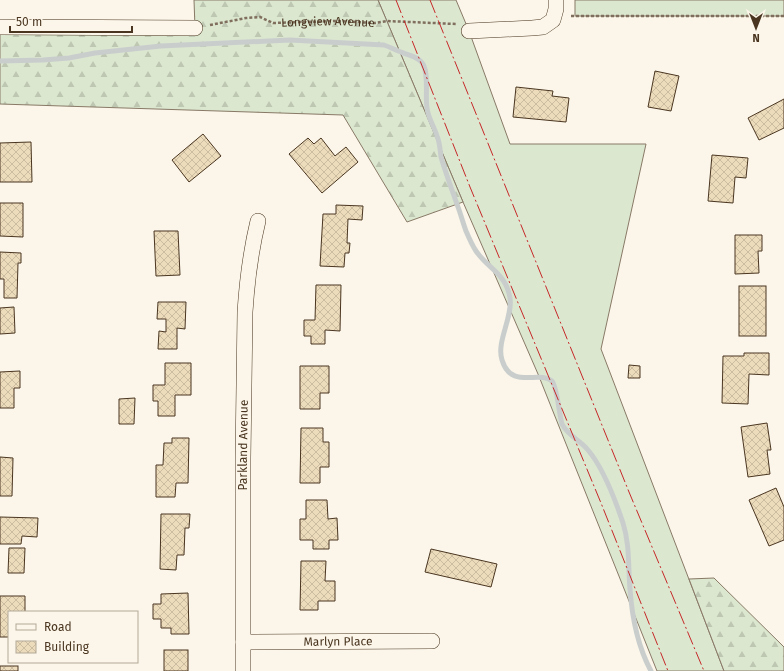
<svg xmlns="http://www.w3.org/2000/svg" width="784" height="671" font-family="'Fira Sans',sans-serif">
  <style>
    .grass { fill: #dce7d0; stroke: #887966 }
    .forest { fill: url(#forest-firs); stroke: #887966 }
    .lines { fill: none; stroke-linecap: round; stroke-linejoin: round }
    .stream { stroke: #c9cecd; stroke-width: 5 }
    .building { fill: url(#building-cross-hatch); stroke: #4a3520 }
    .minor-casing { stroke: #4a3520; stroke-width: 16 }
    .path { stroke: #7f6f5c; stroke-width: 2.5; stroke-dasharray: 3 2; stroke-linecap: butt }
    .minor { stroke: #fbf6e9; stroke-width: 15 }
    .power { stroke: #c62828; stroke-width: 1; stroke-dasharray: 14 3 2 3; stroke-linecap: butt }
    .labels { text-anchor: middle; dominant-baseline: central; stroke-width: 3; stroke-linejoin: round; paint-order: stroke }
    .street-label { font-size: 12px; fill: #4a3520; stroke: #fbf6e9 }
  </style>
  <defs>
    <pattern id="forest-firs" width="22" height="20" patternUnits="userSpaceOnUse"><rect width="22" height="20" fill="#dce7d0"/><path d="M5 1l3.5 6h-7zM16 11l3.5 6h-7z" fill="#bec7b2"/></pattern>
    <pattern id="building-cross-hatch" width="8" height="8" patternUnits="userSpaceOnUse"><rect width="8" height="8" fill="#ecdcbc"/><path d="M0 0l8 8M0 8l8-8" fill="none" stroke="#ccbda1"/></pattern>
  </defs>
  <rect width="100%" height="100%" fill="#fbf6e9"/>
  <!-- grass -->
  <g class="grass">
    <path d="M 378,0 L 456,0 L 469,31 L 510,144 L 646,144 L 601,349 L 724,671 L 657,671 L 538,374 L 463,202 Z"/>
    <rect x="575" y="0" width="209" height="16"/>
  </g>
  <!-- forest -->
  <g class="forest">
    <path d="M 194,0 L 378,0 L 463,202 L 407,222 L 343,115 L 0,104 L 0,27 L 195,28 Z"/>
    <path d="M 714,578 L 784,647 L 784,671 L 724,671 L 689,579 Z"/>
  </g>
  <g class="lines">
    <!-- stream -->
    <path class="stream" d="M 0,61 L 43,60 L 69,58 L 95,53 L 161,46 L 290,40 L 384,45 C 390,47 395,50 401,52 C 409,56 418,56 423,64 C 429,75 425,96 427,108 C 428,118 434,126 437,136 C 440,143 440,150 441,157 C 446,174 452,190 458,207 C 461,215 463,223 466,231 C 469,238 472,245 476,251 C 488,269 506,273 510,298 C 513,317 496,342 502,360 C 511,390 539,370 552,381 C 557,386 559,414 562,424 C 567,435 580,440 588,450 C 604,469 615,499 623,523 C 630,545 628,567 630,589 C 632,617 638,647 651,671"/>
  </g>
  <!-- building -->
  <g class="building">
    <path d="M 655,71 L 679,76 L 671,111 L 648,107 Z"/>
    <path d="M 516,87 L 553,91 L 552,96 L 569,98 L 566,122 L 513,117 Z"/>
    <path d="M 784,99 L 784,128 L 759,140 L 748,118 Z"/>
    <path d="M 203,134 L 221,156 L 189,182 L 172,160 Z"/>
    <path d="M 308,138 L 314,144 L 321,138 L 335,156 L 346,147 L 358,162 L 322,193 L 289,154 Z"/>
    <path d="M 31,142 L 32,182 L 0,182 L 0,143 Z"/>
    <path d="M 712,155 L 748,158 L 746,178 L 735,177 L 733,203 L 708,201 Z"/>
    <path d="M 0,203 L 23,203 L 23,237 L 0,236 Z"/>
    <path d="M 336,205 L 363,206 L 362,220 L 348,219 L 347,243 L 350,243 L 349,253 L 345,253 L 344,267 L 320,266 L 323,214 L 336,214 Z"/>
    <path d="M 154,231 L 178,231 L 180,275 L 156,276 Z"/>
    <path d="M 735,235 L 762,235 L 762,251 L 758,251 L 759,273 L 735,274 Z"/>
    <path d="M 0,252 L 21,253 L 21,263 L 18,263 L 17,298 L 4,298 L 4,279 L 0,279 Z"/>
    <path d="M 316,285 L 341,285 L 340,331 L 325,330 L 325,344 L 311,344 L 311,336 L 304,336 L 304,320 L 315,320 Z"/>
    <rect x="739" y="286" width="27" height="50"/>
    <path d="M 158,302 L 186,302 L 185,329 L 177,328 L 177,349 L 158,349 L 159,331 L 166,332 L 166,319 L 157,319 Z"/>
    <path d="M 14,307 L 15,333 L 0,334 L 0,308 Z"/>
    <path d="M 744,353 L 769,353 L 769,375 L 749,374 L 748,404 L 722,403 L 723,356 L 744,356 Z"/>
    <path d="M 165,363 L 191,363 L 191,395 L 175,395 L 175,416 L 158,416 L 158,401 L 153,401 L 153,385 L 165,385 Z"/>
    <path d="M 629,365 L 640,366 L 640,378 L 628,378 Z"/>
    <path d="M 300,366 L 329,366 L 329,393 L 320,393 L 320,409 L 300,409 Z"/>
    <path d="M 20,371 L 20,388 L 14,388 L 14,408 L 0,408 L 0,372 Z"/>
    <path d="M 135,398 L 134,424 L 119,424 L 119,399 Z"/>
    <path d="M 767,423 L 771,450 L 767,450 L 770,474 L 748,477 L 741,427 Z"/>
    <path d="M 301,428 L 323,428 L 323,442 L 329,442 L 329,467 L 320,467 L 320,483 L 300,483 Z"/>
    <path d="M 172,438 L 189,438 L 188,483 L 176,483 L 175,497 L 156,497 L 156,465 L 163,465 L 164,443 L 172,443 Z"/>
    <path d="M 0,457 L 13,458 L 12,496 L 0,496 Z"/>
    <path d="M 776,488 L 784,507 L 784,540 L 769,546 L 749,500 Z"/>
    <path d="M 306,500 L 327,500 L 328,519 L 337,518 L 338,540 L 329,540 L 329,549 L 313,549 L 313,540 L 300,540 L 300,519 L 306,519 Z"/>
    <path d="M 161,514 L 190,514 L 189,528 L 185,528 L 184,555 L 177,555 L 176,570 L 160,569 Z"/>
    <path d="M 0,517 L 38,518 L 37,537 L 22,536 L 21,544 L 0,544 Z"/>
    <path d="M 9,548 L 25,548 L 24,573 L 8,573 Z"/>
    <path d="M 431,549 L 497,564 L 491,587 L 425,572 Z"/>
    <path d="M 301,561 L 326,561 L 325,581 L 335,581 L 335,601 L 318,601 L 318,610 L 300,610 Z"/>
    <path d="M 188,593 L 189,634 L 171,634 L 171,628 L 161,628 L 161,619 L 153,619 L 153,604 L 161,604 L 161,594 Z"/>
    <path d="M 0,596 L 25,596 L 25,612 L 9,612 L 9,637 L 0,637 Z"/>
    <rect x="164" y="650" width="24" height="21"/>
    <rect x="0" y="666" width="18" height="5"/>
  </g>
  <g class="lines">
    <defs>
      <g id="minor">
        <path d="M 0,27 L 195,28"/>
        <path d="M 469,31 L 532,28 L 543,27 L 553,20 L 556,9 L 556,0"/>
        <path id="s2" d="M 243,642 L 432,641"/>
        <path id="s3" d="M 243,671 L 243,458 L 245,312 C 247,281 251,250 258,221"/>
      </g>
    </defs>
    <!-- minor casing -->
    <use href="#minor" class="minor-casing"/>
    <!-- path -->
    <g class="path">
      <path d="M 571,16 L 784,16"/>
      <path id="s1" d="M 210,25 L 246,18 L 260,17 L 273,23 L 336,21 L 375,23 L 387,21 L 456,24"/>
    </g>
    <!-- minor -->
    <use href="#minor" class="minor"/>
    <!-- power -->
    <g class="power">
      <path d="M 396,0 L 470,187 L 601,503 L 668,671"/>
      <path d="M 430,0 L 629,492 L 704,671"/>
    </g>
  </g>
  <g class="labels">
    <!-- street labels -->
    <g class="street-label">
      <text stroke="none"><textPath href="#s1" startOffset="120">Longview Avenue</textPath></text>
      <text stroke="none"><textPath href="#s3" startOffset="226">Parkland Avenue</textPath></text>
      <text stroke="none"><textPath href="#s2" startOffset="95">Marlyn Place</textPath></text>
    </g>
  </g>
  <!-- legend -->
  <rect x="8" y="611" width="130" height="52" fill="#fbf6e9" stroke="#b4a999"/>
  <rect x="16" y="624" width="20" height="6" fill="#fbf6e9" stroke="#b4a999"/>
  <text x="44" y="631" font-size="12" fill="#4a3520">Road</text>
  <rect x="16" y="641" width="20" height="12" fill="url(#building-cross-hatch)" stroke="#b4a999"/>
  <text x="44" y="651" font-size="12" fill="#4a3520">Building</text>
  <!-- north arrow -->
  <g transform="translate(756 28) rotate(180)" stroke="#fbf6e9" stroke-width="3" paint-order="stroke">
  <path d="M0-3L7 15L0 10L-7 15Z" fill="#4a3520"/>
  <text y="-6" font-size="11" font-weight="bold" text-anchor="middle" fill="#4a3520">N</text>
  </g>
  <!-- scale -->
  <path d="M10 26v6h122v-6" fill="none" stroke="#4a3520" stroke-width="2"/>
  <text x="16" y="26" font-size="12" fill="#4a3520" stroke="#fbf6e9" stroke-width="3" paint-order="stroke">50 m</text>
</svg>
